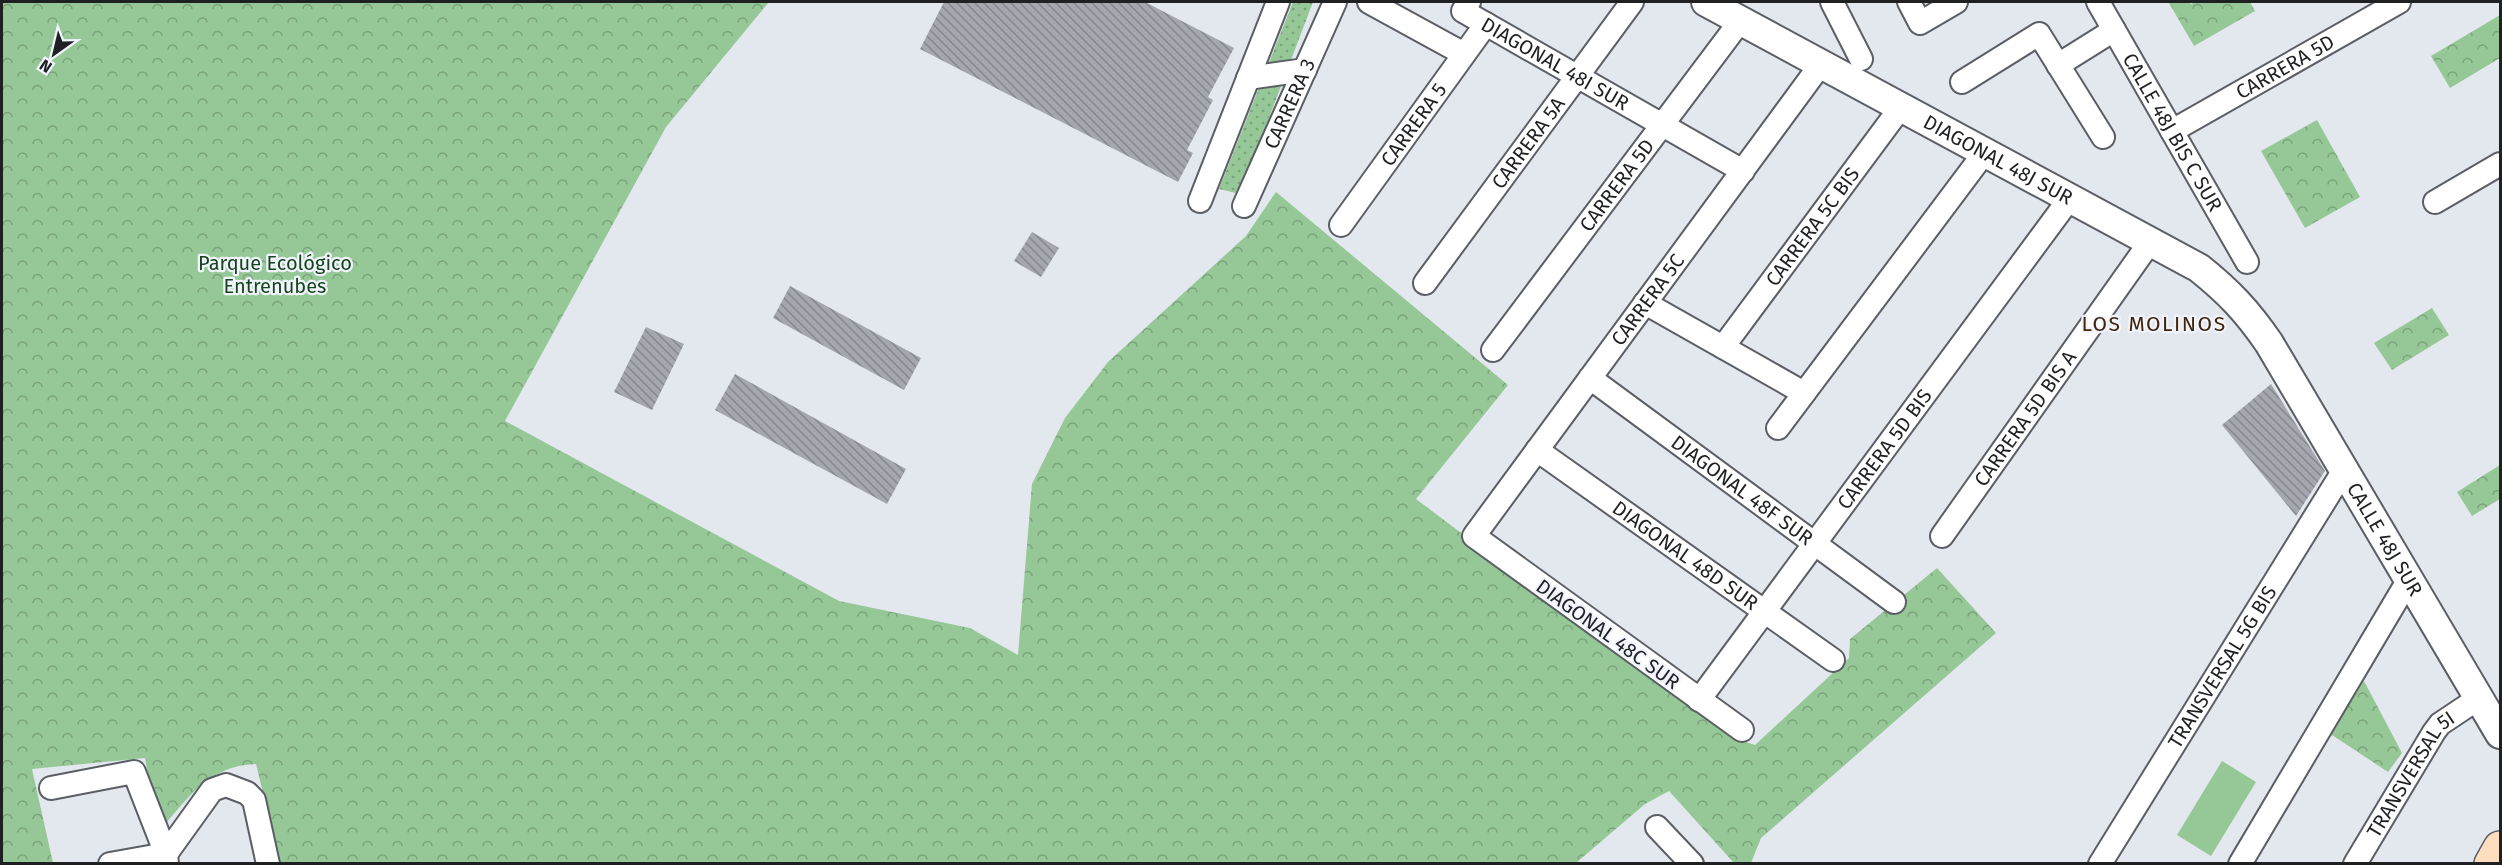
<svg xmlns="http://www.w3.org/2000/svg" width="2502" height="865" font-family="'Fira Sans',sans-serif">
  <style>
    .grass { fill: url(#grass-dots) }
    .park { fill: url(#park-crowns) }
    .pitch { fill: #96c897 }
    .building { fill: url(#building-back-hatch) }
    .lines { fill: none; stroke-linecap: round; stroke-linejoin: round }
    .minor-casing { stroke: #5b5e65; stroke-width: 26 }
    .tertiary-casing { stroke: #5b5e65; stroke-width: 32 }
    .secondary-casing { stroke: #5b5e65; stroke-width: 36 }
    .minor { stroke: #fff; stroke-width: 22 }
    .tertiary { stroke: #fff; stroke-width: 28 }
    .secondary { stroke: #ffdebf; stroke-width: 33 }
    .labels { text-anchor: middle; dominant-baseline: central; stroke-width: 4.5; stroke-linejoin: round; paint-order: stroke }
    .street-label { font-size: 20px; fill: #1e2022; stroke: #f1f4fc }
    .park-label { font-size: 20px; fill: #14461a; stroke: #f1f4fc }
    .neighbourhood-label { font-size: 21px; letter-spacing: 1.5px; fill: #43250a; stroke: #f1f4fc }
  </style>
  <defs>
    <pattern id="grass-dots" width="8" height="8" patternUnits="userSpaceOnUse" patternTransform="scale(1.5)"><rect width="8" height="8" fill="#96c897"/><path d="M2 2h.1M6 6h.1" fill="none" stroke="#7aa27b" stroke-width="1.8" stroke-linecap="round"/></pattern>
    <pattern id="park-crowns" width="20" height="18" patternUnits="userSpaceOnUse" patternTransform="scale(1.5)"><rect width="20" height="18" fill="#96c897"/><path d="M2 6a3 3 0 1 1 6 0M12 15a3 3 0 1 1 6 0" fill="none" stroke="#7aa27b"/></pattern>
    <pattern id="building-back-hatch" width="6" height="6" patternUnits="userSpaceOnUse" patternTransform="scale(1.5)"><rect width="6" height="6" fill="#a4a7ae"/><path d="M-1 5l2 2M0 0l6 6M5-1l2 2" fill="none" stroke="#85888d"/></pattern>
  </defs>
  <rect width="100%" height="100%" fill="#e3e7ee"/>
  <!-- grass -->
  <path class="grass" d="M 1293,2 L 1313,2 L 1240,194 L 1219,189 Z"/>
  <!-- park -->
  <g class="park">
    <path d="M 2,2 L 769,2 L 666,127 L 505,421 L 839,601 L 970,628 L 1018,655 L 1032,484 L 1065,418 L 1108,362 L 1246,236 L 1276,192 L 1508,385 L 1416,499 L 1734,738 L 1755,745 L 1849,658 L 1850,639 L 1937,568 L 1996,633 L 1761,838 L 1751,863 L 1734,863 L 1669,791 L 1645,804 L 1576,863 L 280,863 L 256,764 C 207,766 189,798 158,832 L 145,758 L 32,769 L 53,863 L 2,864 Z"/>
    <path d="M 2171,2 L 2189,2 L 2191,4 L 2196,2 L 2250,2 L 2255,11 L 2194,46 L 2169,3 Z"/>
    <path d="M 2500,15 L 2500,58 L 2450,88 L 2431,56 Z"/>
    <path d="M 2317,120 L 2360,197 L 2305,228 L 2261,151 Z"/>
    <path d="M 2432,308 L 2449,335 L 2392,370 L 2374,343 Z"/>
    <path d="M 2500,465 L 2500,499 L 2472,516 L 2457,492 Z"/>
    <path d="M 2364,681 L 2402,753 L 2388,772 L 2329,733 Z"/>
  </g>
  <!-- pitch -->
  <path class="pitch" d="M 2222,761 L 2256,782 L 2211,856 L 2177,835 Z"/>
  <!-- building -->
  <g class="building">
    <path d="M 944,2 L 1145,2 L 1234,48 L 1208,97 L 1213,100 L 1187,150 L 1193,153 L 1178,182 L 920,49 Z"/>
    <path d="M 1032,232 L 1059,248 L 1041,277 L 1014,261 Z"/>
    <path d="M 790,286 L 921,358 L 904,390 L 773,318 Z"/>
    <path d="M 646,327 L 684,344 L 652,410 L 614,392 Z"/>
    <path d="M 735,374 L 906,469 L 887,504 L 715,410 Z"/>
    <path d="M 2271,384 L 2325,471 L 2296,516 L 2222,425 Z"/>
  </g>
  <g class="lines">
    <defs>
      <g id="minor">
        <path d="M 1369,2 L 1464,54"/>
        <path id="s1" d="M 1469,2 L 1463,11 L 1743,171"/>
        <path d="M 1832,2 L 1861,59"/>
        <path d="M 1909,2 L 1920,23 L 1956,2"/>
        <path id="s2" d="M 2098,2 L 2247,262"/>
        <path d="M 2058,65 L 2114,30"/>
        <path d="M 1248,78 L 1305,70"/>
        <path d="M 1962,82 L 2039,34 L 2103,137"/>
        <path id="s3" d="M 2172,131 L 2399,2"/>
        <path d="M 1200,201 L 1278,2"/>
        <path d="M 2435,202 L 2500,164"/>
        <path id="s4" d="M 1244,206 L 1335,2"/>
        <path id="s5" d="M 1341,225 L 1486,24"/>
        <path id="s6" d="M 1425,283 L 1632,2"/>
        <path d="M 1645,303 L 1804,393"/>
        <path id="s7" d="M 1723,347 L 1901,107"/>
        <path id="s8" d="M 1493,350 L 1741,20"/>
        <path id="s9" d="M 1590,378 L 1894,602"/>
        <path d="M 1778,428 L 1985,152"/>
        <path id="s10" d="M 1537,450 L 1833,660"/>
        <path id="s11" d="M 1942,536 L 2150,242"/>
        <path id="s12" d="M 1699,700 L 2070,198"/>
        <path id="s13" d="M 1742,730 L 1474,536 L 1821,64"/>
        <path d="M 51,788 L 134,772 L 166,854 L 167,864"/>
        <path d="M 1657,827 L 1692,864"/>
        <path d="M 110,864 L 166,854 L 212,790 L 226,785 L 247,793 L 254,800 L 268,864"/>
        <path id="s14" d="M 2100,864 L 2344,470"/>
        <path d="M 2240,864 L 2409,579"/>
        <path id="s15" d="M 2355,864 L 2434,732 L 2440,724 L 2479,698"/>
      </g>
      <g id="tertiary">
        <path id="s16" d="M 1706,2 L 2199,268 C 2229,292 2247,311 2269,343 L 2500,734"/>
      </g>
      <path id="secondary" d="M 2491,864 L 2500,848"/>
    </defs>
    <!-- minor casing -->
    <use href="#minor" class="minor-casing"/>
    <!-- tertiary casing -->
    <use href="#tertiary" class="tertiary-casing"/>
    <!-- secondary casing -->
    <use href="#secondary" class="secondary-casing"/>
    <!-- minor -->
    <use href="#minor" class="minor"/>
    <!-- tertiary -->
    <use href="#tertiary" class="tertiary"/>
    <!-- secondary -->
    <use href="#secondary" class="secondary"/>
  </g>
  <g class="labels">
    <!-- street labels -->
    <g class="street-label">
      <text stroke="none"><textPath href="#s1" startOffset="117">DIAGONAL 48I SUR</textPath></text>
      <text stroke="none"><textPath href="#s3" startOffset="130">CARRERA 5D</textPath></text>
      <text stroke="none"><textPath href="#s4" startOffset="112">CARRERA 3</textPath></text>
      <text stroke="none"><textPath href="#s5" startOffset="124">CARRERA 5</textPath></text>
      <text stroke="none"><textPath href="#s2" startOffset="150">CALLE 48J BIS C SUR</textPath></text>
      <text stroke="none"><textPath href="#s6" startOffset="174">CARRERA 5A</textPath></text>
      <text stroke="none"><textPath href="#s16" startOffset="332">DIAGONAL 48J SUR</textPath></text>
      <text stroke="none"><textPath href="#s8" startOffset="206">CARRERA 5D</textPath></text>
      <text stroke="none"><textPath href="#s7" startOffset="150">CARRERA 5C BIS</textPath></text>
      <text stroke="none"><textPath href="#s13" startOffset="624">CARRERA 5C</textPath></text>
      <text stroke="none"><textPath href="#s11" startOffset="144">CARRERA 5D BIS A</textPath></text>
      <text stroke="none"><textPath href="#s12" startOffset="312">CARRERA 5D BIS</textPath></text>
      <text stroke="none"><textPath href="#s9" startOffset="189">DIAGONAL 48F SUR</textPath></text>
      <text stroke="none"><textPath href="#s16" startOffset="891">CALLE 48J SUR</textPath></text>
      <text stroke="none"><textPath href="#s10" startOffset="182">DIAGONAL 48D SUR</textPath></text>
      <text transform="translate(1608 634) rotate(36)">DIAGONAL 48C SUR</text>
      <text stroke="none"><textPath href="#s14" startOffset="232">TRANSVERSAL 5G BIS</textPath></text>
      <text stroke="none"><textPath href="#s15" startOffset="106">TRANSVERSAL 5I</textPath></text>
    </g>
    <!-- park labels -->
    <g class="park-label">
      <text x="275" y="263">Parque Ecológico<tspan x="275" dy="23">Entrenubes</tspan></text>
    </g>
    <!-- neighbourhood labels -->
    <g class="neighbourhood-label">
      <text x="2154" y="324">LOS MOLINOS</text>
    </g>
  </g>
  <!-- border -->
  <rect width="2502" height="865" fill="none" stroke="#1e2022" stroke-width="6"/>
  <!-- north arrow -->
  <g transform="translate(54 54) rotate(214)" stroke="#f1f4fc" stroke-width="4.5" paint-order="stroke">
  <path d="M0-4.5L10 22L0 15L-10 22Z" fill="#1e2022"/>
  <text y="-9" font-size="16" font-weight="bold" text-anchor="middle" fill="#1e2022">N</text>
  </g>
</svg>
